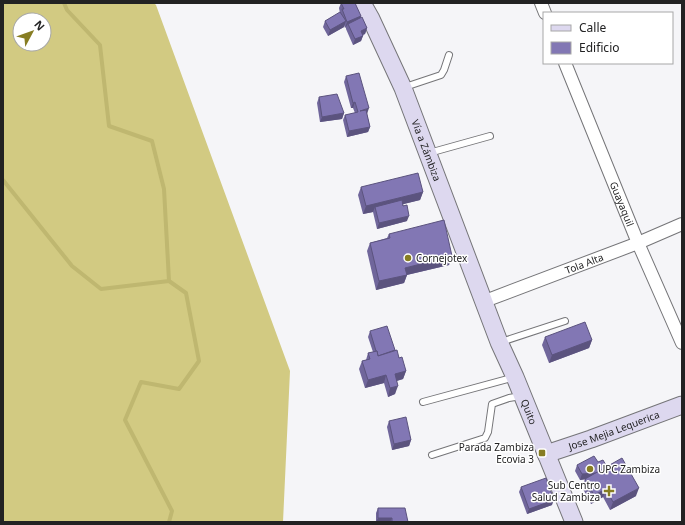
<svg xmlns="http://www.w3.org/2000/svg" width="685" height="525" font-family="'Noto Sans',sans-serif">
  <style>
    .forest { fill: #d2ca82; fill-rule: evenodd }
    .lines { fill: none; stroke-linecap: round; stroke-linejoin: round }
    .stream { stroke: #bfb770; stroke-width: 4 }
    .lane-casing { stroke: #757578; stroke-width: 8 }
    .street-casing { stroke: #757578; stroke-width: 14 }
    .secondary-casing { stroke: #757578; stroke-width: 19 }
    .lane { stroke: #fff; stroke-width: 6 }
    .street { stroke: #fff; stroke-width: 12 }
    .secondary { stroke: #ddd8ef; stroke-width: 17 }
    .wall { fill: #70669b }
    .shaded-wall { fill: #5b537e }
    .building { fill: #8277b4; stroke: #5b537e }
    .poi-dot { fill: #877d23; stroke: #fff; stroke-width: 1.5 }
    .labels { text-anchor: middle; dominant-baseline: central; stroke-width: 3; stroke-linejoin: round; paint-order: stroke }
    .street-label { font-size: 10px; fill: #222223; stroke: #fff }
    .poi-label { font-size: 10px; fill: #222223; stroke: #fff; text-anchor: start }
  </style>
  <rect width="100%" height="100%" fill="#f5f5f8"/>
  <!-- forest -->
  <path class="forest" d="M 3,3 L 154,3 L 156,5 L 290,371 L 283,522 L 3,522 ZM 20,20 L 44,20 L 44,44 L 20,44 Z"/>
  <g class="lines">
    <!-- stream -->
    <g class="stream">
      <path d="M 64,3 L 67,10 L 100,45 L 109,126 L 152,141 L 164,189 L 169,281 L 186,293 L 199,361 L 179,389 L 141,382 L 125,420 L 172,511 L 169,522"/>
      <path d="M 3,180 L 72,266 L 101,289 L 169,281"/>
    </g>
    <defs>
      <g id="lane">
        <path d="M 405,87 L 441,75 L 444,70 L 449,55"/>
        <path d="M 429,153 L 490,136"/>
        <path d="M 501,342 L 565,321"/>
        <path d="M 423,402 L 515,377"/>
        <path d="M 432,455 L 485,438 L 488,432 L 492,404 L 509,398 L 521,396"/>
      </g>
      <g id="street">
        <path d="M 541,3 L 545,13"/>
        <path id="s1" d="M 565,63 L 638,243 L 682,343"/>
        <path id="s2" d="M 485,301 L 638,243 L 682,224"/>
      </g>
      <g id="secondary">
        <path id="s3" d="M 362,3 L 371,19 L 403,88 L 499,342 L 515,377 L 574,522"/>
        <path id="s4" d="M 546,454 L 591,439 L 682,405"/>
      </g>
    </defs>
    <!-- lane casing -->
    <use href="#lane" class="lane-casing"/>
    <!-- street casing -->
    <use href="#street" class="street-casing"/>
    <!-- secondary casing -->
    <use href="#secondary" class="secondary-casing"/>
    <!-- lane -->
    <use href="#lane" class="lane"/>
    <!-- street -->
    <use href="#street" class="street"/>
    <!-- secondary -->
    <use href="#secondary" class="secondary"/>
  </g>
  <!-- wall -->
  <g class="wall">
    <path d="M 341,3 L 361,16 L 361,18 L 367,28 L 365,34 L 363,35 L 361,41 L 353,45 L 346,29 L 346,27 L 345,28 L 344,25 L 344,27 L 328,36 L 323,27 L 325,21 L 340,13 L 339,8 Z"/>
    <path d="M 346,76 L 367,114 L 370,127 L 368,132 L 347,137 L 343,120 L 345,115 L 355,113 L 353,108 L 351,108 L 344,82 Z"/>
    <path d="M 319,97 L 344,113 L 342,119 L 320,122 L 317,103 Z"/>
    <path d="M 361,187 L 423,192 L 420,200 L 403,204 L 407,221 L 377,229 L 373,212 L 363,214 L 358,195 Z"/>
    <path d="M 389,234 L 452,256 L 449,265 L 407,275 L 404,283 L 376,290 L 367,251 L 370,243 L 387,238 Z"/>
    <path d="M 370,331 L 395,350 L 406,371 L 403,379 L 397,381 L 395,394 L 388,397 L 384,383 L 365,388 L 359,369 L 362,361 L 366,360 L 368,353 L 373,352 L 368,337 Z"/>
    <path d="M 545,337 L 592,340 L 589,348 L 549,363 L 542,345 Z"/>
    <path d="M 389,421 L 411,440 L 409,446 L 392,450 L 387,427 Z"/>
    <path d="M 598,462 L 607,467 L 636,496 L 610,510 L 603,497 L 591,504 L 582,487 L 585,479 L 580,480 L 575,471 L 577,465 Z"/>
    <path d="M 521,487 L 552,505 L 527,514 L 519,492 Z"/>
    <path d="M 378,508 L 408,522 L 376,522 L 376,513 Z"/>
  </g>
  <!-- shaded-wall -->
  <g class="shaded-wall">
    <path d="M 361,16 L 359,21 L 348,24 L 345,28 L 347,22 Z"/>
    <path d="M 346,21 L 344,27 L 328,36 L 330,30 Z"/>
    <path d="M 367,28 L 365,34 L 359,36 L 361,31 Z"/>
    <path d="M 363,36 L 361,41 L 353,45 L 355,39 Z"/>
    <path d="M 355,102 L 353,108 L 351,108 L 353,103 Z"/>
    <path d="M 369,108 L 367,114 L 360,111 Z"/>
    <path d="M 344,113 L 342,119 L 320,122 L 322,117 Z"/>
    <path d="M 370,127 L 368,132 L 347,137 L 349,131 Z"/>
    <path d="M 423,192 L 420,200 L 376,211 L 375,207 L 373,212 L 363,214 L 366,206 Z"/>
    <path d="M 409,216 L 407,221 L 377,229 L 379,223 Z"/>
    <path d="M 452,256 L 449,265 L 402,276 L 405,268 Z"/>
    <path d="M 407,275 L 404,283 L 376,290 L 379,281 Z"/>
    <path d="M 592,340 L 589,348 L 549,363 L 552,355 Z"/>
    <path d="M 406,371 L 403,379 L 392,382 L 395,374 Z"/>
    <path d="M 386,375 L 384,383 L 365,388 L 368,380 Z"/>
    <path d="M 398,386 L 395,394 L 388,397 L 390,388 Z"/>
    <path d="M 411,440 L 409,446 L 392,450 L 394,444 Z"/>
    <path d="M 597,473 L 595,478 L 580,480 L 582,474 Z"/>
    <path d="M 639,488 L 636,496 L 610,510 L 613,502 Z"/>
    <path d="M 606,489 L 603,497 L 591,504 L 594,495 Z"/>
    <path d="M 554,500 L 552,505 L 527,514 L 529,509 Z"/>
    <path d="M 378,518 L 392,518 L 390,522 L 376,522 Z"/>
  </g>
  <!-- building -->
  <g class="building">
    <path d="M 341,3 L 355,3 L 361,16 L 347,22 L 342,9 L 344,9 Z"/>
    <path d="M 340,12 L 346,21 L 330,30 L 325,21 Z"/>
    <path d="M 362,17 L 367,28 L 361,31 L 363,36 L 355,39 L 348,24 Z"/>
    <path d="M 359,73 L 369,108 L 360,111 L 366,110 L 370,127 L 349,131 L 345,115 L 358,112 L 355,102 L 353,103 L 346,76 Z"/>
    <path d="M 337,94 L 344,113 L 322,117 L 319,97 Z"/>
    <path d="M 418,173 L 423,192 L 366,206 L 361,187 Z"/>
    <path d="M 402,200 L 403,206 L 407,205 L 409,216 L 379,223 L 375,207 Z"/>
    <path d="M 444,220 L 452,256 L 405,268 L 407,275 L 379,281 L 370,243 L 390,238 L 389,234 Z"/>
    <path d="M 585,322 L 592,340 L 552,355 L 545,337 Z"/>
    <path d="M 387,326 L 395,350 L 378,356 L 377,351 L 376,351 L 370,331 Z"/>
    <path d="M 397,350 L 399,358 L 402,357 L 406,371 L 395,374 L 398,386 L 390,388 L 386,375 L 368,380 L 362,361 L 370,359 L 368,353 L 377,351 L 378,356 Z"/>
    <path d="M 406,417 L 411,440 L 394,444 L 389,421 Z"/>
    <path d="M 594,456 L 598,462 L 603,460 L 607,467 L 596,473 L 582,474 L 577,465 Z"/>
    <path d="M 622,458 L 639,488 L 613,502 L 606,489 L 594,495 L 585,479 Z"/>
    <path d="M 546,478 L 554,500 L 529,509 L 521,487 Z"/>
    <path d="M 378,508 L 405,508 L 408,522 L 392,522 L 392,518 L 378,518 Z"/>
  </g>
  <!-- markers -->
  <g class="poi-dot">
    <circle cx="408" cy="258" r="4"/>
    <rect x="538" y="449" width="8" height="8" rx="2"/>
    <circle cx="590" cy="469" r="4"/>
    <path d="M607 485h4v4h4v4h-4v4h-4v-4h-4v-4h4z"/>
  </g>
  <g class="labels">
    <!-- street labels -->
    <g class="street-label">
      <text stroke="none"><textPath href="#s3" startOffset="161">Vía a Zámbiza</textPath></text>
      <text stroke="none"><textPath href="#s1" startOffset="152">Guayaquil</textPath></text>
      <text stroke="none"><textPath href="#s2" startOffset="106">Tola Alta</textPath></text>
      <text stroke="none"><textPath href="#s3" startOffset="442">Quito</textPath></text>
      <text stroke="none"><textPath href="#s4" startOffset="72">Jose Mejia Lequerica</textPath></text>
    </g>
    <!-- poi labels -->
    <g class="poi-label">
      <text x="416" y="258">Cornejotex</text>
      <text x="534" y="447" text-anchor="end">Parada Zambiza<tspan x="534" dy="12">Ecovia 3</tspan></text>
      <text x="598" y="469">UPC Zambiza</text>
      <text x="600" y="485" text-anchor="end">Sub Centro<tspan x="600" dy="12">Salud Zambiza</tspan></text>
    </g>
  </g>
  <!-- border -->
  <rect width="685" height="525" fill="none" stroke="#222223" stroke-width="8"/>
  <!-- legend -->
  <rect x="543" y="12" width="130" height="52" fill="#ffffff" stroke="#a7a7a7"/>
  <rect x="551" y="25" width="20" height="6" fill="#ddd8ef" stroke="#a7a7a7"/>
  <text x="579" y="32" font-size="12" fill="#222223">Calle</text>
  <rect x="551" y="42" width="20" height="12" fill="#8277b4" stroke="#a7a7a7"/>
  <text x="579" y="52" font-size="12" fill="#222223">Edificio</text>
  <!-- north arrow -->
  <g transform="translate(32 32) rotate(49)"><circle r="19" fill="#ffffff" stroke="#a7a7a7"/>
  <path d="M0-3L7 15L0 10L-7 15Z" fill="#877d23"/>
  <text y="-6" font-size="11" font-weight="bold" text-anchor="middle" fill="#222223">N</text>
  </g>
</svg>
